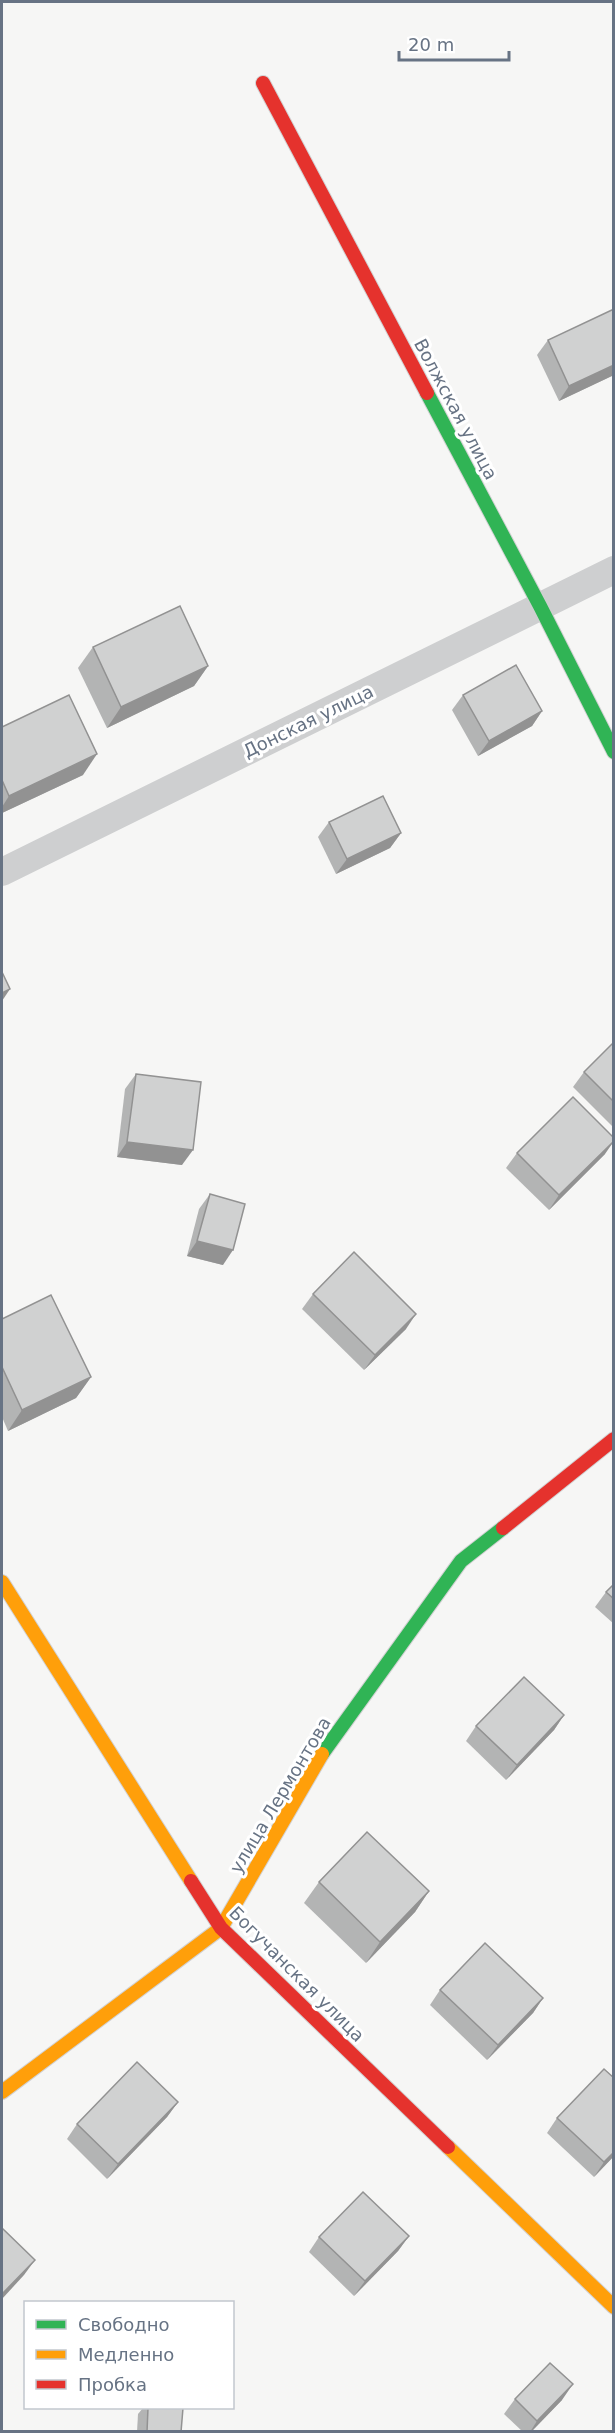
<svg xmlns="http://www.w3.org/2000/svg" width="615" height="2433" font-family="'DejaVu Sans',sans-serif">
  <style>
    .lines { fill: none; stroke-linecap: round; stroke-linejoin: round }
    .fast-casing { stroke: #d2d2d3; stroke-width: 16 }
    .slow-casing { stroke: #d2d2d3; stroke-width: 16 }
    .jam-casing { stroke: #d2d2d3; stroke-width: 16 }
    .street { stroke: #cecfd0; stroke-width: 28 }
    .fast { stroke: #30b455; stroke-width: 14 }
    .slow { stroke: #ff9f0a; stroke-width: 14 }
    .jam { stroke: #e5322d; stroke-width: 14 }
    .wall { fill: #b3b4b4 }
    .shaded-wall { fill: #929292 }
    .building { fill: #d0d1d1; stroke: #929292; stroke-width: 1.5 }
    .labels { text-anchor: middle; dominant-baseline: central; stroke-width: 6; stroke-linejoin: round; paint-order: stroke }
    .street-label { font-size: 18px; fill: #677384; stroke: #fff }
  </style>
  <rect width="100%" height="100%" fill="#f6f6f5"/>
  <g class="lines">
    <defs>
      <g id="fast">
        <path d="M 427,393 L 540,606 L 614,752"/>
        <path d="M 322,1754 L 461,1561 L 503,1528"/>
      </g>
      <g id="slow">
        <path d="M 2,1582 L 191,1881"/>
        <path d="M 2,2092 L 221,1928 L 322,1754"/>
        <path d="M 448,2147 L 614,2307"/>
      </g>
      <g id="jam">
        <path d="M 263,83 L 427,393"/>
        <path d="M 503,1528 L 614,1439"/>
        <path d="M 191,1881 L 221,1928 L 448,2147"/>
      </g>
    </defs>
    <!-- fast casing -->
    <use href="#fast" class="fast-casing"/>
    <!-- slow casing -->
    <use href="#slow" class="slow-casing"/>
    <!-- jam casing -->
    <use href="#jam" class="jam-casing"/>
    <!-- street -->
    <path class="street" d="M 2,872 L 614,570"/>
    <!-- fast -->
    <use href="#fast" class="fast"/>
    <!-- slow -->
    <use href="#slow" class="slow"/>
    <!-- jam -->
    <use href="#jam" class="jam"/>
  </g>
  <!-- wall -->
  <g class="wall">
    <path d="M 548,340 L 614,375 L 559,401 L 537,355 Z"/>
    <path d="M 93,647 L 208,666 L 194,686 L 107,728 L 78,668 Z"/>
    <path d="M 463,695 L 542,711 L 532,726 L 478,756 L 452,710 Z"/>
    <path d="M 2,727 L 83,775 L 2,813 Z"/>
    <path d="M 329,822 L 401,833 L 390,848 L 336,874 L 318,837 Z"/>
    <path d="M 614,1042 L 614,1128 L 573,1087 L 584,1072 Z"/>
    <path d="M 136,1074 L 182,1165 L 117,1157 L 125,1089 Z"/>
    <path d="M 517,1153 L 605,1154 L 549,1210 L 506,1168 Z"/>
    <path d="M 210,1194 L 223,1265 L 187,1256 L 199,1209 Z"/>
    <path d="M 313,1294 L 406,1329 L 364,1370 L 302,1309 Z"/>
    <path d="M 2,1319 L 91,1377 L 76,1398 L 8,1431 L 2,1417 Z"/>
    <path d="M 614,1584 L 614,1624 L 595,1607 L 606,1592 Z"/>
    <path d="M 564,1715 L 554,1730 L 506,1780 L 466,1741 L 476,1726 Z"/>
    <path d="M 319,1882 L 429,1891 L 415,1912 L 366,1963 L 304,1903 Z"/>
    <path d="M 440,1990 L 543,1998 L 533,2013 L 487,2060 L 430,2005 Z"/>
    <path d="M 178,2102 L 167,2117 L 107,2179 L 67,2139 L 77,2124 Z"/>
    <path d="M 557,2118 L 614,2156 L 594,2177 L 547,2133 Z"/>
    <path d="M 409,2236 L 398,2251 L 354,2296 L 309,2252 L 319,2237 Z"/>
    <path d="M 515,2399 L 562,2400 L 531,2432 L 523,2432 L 504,2414 Z"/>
    <path d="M 143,2408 L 183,2408 L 181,2432 L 137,2432 L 138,2414 Z"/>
  </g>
  <!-- shaded-wall -->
  <g class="shaded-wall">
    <path d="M 614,365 L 614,375 L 559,401 L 569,386 Z"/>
    <path d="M 208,666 L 194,686 L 107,728 L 121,707 Z"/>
    <path d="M 542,711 L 532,726 L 478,756 L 489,741 Z"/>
    <path d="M 97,754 L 83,775 L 2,813 L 2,807 L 9,796 Z"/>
    <path d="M 401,833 L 390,848 L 336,874 L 347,859 Z"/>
    <path d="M 10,989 L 2,1001 L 2,993 Z"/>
    <path d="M 614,1141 L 605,1154 L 549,1210 L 559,1195 Z"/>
    <path d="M 127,1142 L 193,1150 L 182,1165 L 117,1157 Z"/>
    <path d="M 197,1241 L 233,1250 L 223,1265 L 187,1256 Z"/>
    <path d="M 416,1314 L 406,1329 L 364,1370 L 375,1355 Z"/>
    <path d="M 91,1377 L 76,1398 L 8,1431 L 22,1410 Z"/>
    <path d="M 564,1715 L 554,1730 L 506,1780 L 517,1765 Z"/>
    <path d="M 429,1891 L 415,1912 L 366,1963 L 380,1942 Z"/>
    <path d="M 543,1998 L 533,2013 L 487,2060 L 498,2045 Z"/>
    <path d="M 178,2102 L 167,2117 L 107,2179 L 118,2164 Z"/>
    <path d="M 614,2152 L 614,2156 L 594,2177 L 604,2162 Z"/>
    <path d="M 409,2236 L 398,2251 L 354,2296 L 365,2281 Z"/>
    <path d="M 35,2260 L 24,2275 L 2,2299 L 2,2294 Z"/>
    <path d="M 573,2384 L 562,2400 L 531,2432 L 530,2432 L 537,2421 Z"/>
  </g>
  <!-- building -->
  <g class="building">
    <path d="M 614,309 L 614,365 L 569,386 L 548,340 Z"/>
    <path d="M 180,606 L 208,666 L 121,707 L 93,647 Z"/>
    <path d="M 516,665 L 542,711 L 489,741 L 463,695 Z"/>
    <path d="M 69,695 L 97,754 L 9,796 L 2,780 L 2,727 Z"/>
    <path d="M 383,796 L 401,833 L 347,859 L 329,822 Z"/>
    <path d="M 2,972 L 10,989 L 2,993 Z"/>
    <path d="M 614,1042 L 614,1102 L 584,1072 Z"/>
    <path d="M 136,1074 L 201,1082 L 193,1150 L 127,1142 Z"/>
    <path d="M 573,1097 L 614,1138 L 614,1141 L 559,1195 L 517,1153 Z"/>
    <path d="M 210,1194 L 245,1204 L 233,1250 L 197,1241 Z"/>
    <path d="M 354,1252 L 416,1314 L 375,1355 L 313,1294 Z"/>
    <path d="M 51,1295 L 91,1377 L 22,1410 L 2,1367 L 2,1319 Z"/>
    <path d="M 614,1584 L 614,1599 L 606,1592 Z"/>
    <path d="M 524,1677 L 564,1715 L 517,1765 L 476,1726 Z"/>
    <path d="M 367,1832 L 429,1891 L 380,1942 L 319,1882 Z"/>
    <path d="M 485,1943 L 543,1998 L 498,2045 L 440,1990 Z"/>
    <path d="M 137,2062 L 178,2102 L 118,2164 L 77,2124 Z"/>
    <path d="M 604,2069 L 614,2078 L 614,2152 L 604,2162 L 557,2118 Z"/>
    <path d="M 363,2192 L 409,2236 L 365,2281 L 319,2237 Z"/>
    <path d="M 2,2228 L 35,2260 L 2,2294 Z"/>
    <path d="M 550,2363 L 573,2384 L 537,2421 L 515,2399 Z"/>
    <path d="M 148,2408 L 183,2408 L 181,2432 L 147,2432 Z"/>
  </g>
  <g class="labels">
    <!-- street labels -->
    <g class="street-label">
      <text transform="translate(456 409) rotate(62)">Волжская улица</text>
      <text transform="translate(308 721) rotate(-26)">Донская улица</text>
      <text transform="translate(280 1795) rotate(-59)">улица Лермонтова</text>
      <text transform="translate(297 1974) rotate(45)">Богучанская улица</text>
    </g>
  </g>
  <!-- border -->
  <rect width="615" height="2433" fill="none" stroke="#677384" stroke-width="6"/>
  <!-- legend -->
  <rect x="24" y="2301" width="210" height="108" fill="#ffffff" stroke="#c2c7ce" stroke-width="1.5"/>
  <rect x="36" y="2320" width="30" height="9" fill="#30b455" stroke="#c2c7ce" stroke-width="1.5"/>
  <text x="78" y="2331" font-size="18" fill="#677384">Свободно</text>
  <rect x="36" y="2350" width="30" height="9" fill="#ff9f0a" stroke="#c2c7ce" stroke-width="1.5"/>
  <text x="78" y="2361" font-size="18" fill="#677384">Медленно</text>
  <rect x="36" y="2380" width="30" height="9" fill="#e5322d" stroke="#c2c7ce" stroke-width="1.5"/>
  <text x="78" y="2391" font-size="18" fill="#677384">Пробка</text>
  <!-- scale -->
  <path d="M399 51v9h110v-9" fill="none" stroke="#677384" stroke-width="3"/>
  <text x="408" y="51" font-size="18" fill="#677384" stroke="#ffffff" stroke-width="4.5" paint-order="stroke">20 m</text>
</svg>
